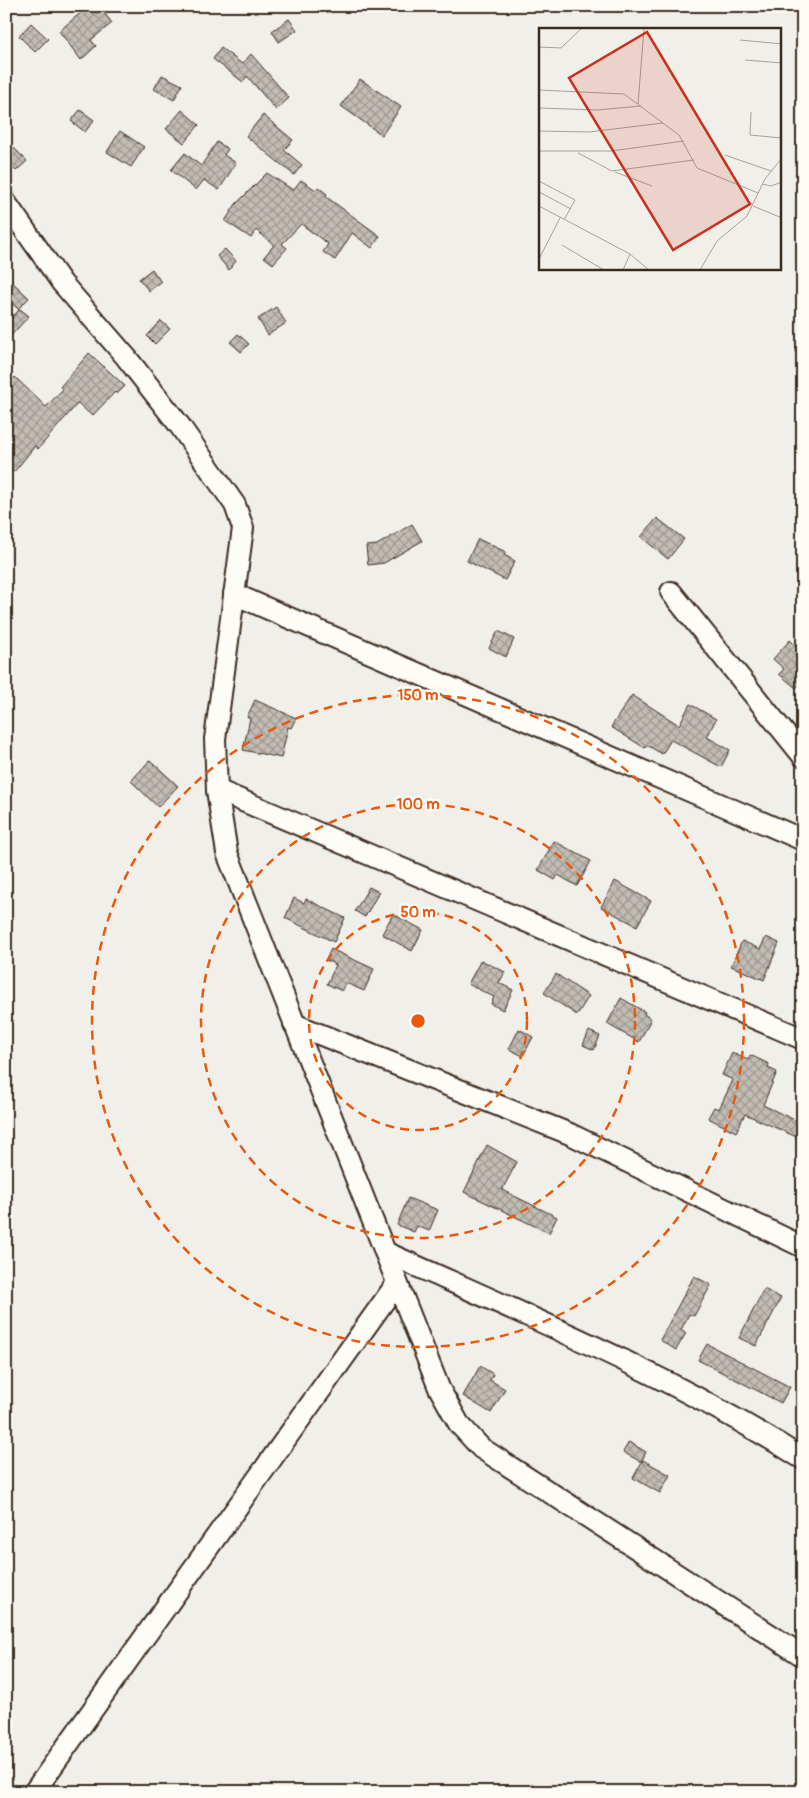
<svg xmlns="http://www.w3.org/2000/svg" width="809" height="1798" font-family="Pangolin,sans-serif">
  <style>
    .building { fill: url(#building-cross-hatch); stroke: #3b2a1e }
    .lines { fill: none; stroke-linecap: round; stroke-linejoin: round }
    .minor-casing { stroke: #3b2a1e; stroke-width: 24 }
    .minor { stroke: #fdfcf7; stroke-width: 20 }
    .ring { fill: none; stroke: #e8590c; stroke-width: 2.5; stroke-dasharray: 9 6 }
    .inset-road { fill: none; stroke: #a8a098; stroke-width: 1 }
    .view { fill: #c8321e; fill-opacity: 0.15; stroke: #c8321e; stroke-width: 2.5 }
    .inset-edge { fill: none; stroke: #3b2a1e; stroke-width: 2.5 }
    .centre { fill: #e8590c; stroke: #fdfcf7; stroke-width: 2.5 }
    .ring-label { font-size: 15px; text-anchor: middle; font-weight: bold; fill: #e8590c; stroke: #fdfcf7; stroke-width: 4.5; stroke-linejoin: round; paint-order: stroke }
  </style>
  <defs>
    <pattern id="building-cross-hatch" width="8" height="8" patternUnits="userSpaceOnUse" patternTransform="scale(1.25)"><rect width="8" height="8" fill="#c1bcb4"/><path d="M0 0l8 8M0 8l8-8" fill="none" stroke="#9e9992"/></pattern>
  </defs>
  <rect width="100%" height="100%" fill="#f1efea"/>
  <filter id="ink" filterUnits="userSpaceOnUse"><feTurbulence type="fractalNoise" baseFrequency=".02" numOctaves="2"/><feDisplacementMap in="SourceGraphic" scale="10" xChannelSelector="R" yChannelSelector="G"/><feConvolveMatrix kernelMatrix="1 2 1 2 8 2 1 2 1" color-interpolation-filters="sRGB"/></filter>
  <g filter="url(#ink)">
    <!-- building -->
    <g class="building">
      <path d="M 89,6 L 99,6 L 112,23 L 91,40 L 96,46 L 81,60 L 59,31 Z"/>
      <path d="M 289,19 L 297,30 L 279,42 L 272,31 Z"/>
      <path d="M 31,23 L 48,39 L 35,52 L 19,36 Z"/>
      <path d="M 221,48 L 242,64 L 251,54 L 289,98 L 276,110 L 247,76 L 243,82 L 213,59 Z"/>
      <path d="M 162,75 L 182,85 L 174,100 L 154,89 Z"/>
      <path d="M 360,79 L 401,107 L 382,135 L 341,106 Z"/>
      <path d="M 80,110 L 94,120 L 85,132 L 71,121 Z"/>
      <path d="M 182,110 L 199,125 L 184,143 L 166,129 Z"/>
      <path d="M 263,115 L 293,140 L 284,150 L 302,165 L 294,175 L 246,136 Z"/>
      <path d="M 120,131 L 144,147 L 131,167 L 107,152 Z"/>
      <path d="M 217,142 L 228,149 L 224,155 L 236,163 L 219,190 L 204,180 L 196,190 L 171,170 L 185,153 L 201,166 Z"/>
      <path d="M 14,148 L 27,161 L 16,171 L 6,161 L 6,156 Z"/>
      <path d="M 267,173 L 293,190 L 301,180 L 316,190 L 318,187 L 327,194 L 325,196 L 380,236 L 372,248 L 352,233 L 335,260 L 323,252 L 328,244 L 301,224 L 282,244 L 287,248 L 273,264 L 264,257 L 274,245 L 256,230 L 251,238 L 225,221 L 236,204 Z"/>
      <path d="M 225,249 L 236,261 L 229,270 L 217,256 Z"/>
      <path d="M 152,269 L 161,282 L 149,291 L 139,279 Z"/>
      <path d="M 6,276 L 29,298 L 18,309 L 6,298 Z"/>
      <path d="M 276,307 L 286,323 L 268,335 L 258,319 Z"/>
      <path d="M 20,309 L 29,316 L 6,341 L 6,324 Z"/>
      <path d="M 161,321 L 170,329 L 155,344 L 147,336 Z"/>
      <path d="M 238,334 L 249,344 L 241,352 L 230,342 Z"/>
      <path d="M 89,353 L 125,386 L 117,394 L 115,392 L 92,416 L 78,403 L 38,449 L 35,446 L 14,472 L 6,467 L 6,386 L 15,377 L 46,407 L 63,389 L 60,387 Z"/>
      <path d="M 657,518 L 684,539 L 668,559 L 641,537 Z"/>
      <path d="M 412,524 L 422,541 L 384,563 L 368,565 L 366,546 L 377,545 Z"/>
      <path d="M 478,539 L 506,552 L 504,555 L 515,561 L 505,580 L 467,561 Z"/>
      <path d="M 498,631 L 514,639 L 506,657 L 489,648 Z"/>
      <path d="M 790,640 L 803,652 L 803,680 L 796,688 L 779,674 L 784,669 L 773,659 Z"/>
      <path d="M 632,695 L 679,725 L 690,704 L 716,719 L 707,737 L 730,750 L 721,767 L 671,740 L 662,754 L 647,745 L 645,748 L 611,727 Z"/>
      <path d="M 255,700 L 296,718 L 291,728 L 288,727 L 281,758 L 243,750 L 250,718 L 247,717 Z"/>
      <path d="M 150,760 L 178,786 L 158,807 L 131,781 Z"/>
      <path d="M 554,841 L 591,861 L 577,886 L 558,875 L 555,880 L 538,870 Z"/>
      <path d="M 615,881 L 651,901 L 637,926 L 601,907 Z"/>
      <path d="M 369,887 L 379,892 L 365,917 L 355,911 Z"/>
      <path d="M 294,898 L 304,903 L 306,899 L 345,918 L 334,942 L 285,918 Z"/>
      <path d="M 393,914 L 423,930 L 412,951 L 382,934 Z"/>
      <path d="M 766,937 L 779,943 L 764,980 L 731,966 L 742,941 L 760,949 Z"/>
      <path d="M 331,949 L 374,969 L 364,991 L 346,983 L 342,991 L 327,984 L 336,965 L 326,960 Z"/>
      <path d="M 481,960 L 505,972 L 499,983 L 513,990 L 503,1010 L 491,1004 L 494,997 L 468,984 Z"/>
      <path d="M 556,974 L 589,996 L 577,1015 L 544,993 Z"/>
      <path d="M 621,998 L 645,1012 L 644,1014 L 651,1019 L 639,1042 L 607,1024 Z"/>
      <path d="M 519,1029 L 533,1037 L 523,1056 L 509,1049 Z"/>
      <path d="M 589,1031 L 600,1036 L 594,1050 L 583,1045 Z"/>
      <path d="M 732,1053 L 748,1060 L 750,1055 L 769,1064 L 768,1068 L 777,1072 L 763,1105 L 803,1124 L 803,1140 L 745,1114 L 736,1132 L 708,1118 L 714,1107 L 719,1109 L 733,1080 L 722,1075 Z"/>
      <path d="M 487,1145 L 517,1162 L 502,1190 L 557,1217 L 549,1233 L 464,1192 Z"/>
      <path d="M 408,1198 L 438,1210 L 429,1231 L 417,1226 L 414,1232 L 397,1225 Z"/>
      <path d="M 694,1276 L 711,1285 L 694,1316 L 689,1314 L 681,1330 L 686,1333 L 676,1350 L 660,1340 Z"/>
      <path d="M 764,1289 L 781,1298 L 756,1346 L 739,1338 Z"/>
      <path d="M 707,1344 L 790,1387 L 781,1403 L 698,1360 Z"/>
      <path d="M 480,1366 L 493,1374 L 490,1380 L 505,1389 L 491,1413 L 463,1396 Z"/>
      <path d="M 629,1442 L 646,1452 L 641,1462 L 623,1452 Z"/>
      <path d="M 643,1460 L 670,1475 L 660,1493 L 633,1478 Z"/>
    </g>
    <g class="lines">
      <defs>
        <g id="minor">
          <path d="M 6,203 L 62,283 L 126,357 L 180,426 L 235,505 L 243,528 L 215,739 L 217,790 L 227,853 L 439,1388 L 459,1424 L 481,1448 L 803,1656"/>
          <path d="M 671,592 L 803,756"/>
          <path d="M 234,594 L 803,840"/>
          <path d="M 217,790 L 803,1039"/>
          <path d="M 294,1024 L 570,1134 L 803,1247"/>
          <path d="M 385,1252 C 527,1316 671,1375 803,1459"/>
          <path d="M 34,1792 L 397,1283"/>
        </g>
      </defs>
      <!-- minor casing -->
      <use href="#minor" class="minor-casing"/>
      <!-- minor -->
      <use href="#minor" class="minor"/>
    </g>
  </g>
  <!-- distance rings -->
  <g class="ring">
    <circle cx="418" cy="1021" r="109"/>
    <circle cx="418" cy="1021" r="217"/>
    <circle cx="418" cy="1021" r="326"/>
  </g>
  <!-- overview -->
  <g transform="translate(539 28)">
    <rect width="242" height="242" fill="#f1efea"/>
    <path class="inset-road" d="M 201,12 L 243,16M 0,19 L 22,20 L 42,1M 206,32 L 243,35M 0,62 L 85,66 L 140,107 L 158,140 L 219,165M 99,76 L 105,1M 0,80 L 58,82 L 102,78M 212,84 L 211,107 L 243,110M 0,103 L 50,104 L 124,95M 0,123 L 72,123 L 145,113M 39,125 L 73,143 L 155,132M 186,127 L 232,143M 76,144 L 113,158M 0,153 L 36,172 L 25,192M 223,156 L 232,158 L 243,154M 0,164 L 32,181M 0,178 L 91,226 L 110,242M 214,178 L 243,190M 23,217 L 65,242M 0,231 L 21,190M 84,242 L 91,226M 161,242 L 178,213 L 208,188 L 226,151 L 243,130"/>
    <path class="view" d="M 108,4 L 211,176 L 134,222 L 30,50 Z"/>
    <rect width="242" height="242" class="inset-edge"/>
  </g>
  <circle cx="418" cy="1021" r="8" class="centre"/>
  <g class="ring-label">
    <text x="418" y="700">150 m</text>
    <text x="418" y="809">100 m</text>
    <text x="418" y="917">50 m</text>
  </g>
  <!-- margin -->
  <rect width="809" height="1798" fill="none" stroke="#fdfcf7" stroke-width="25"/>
  <rect x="12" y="12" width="784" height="1773" fill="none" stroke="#3b2a1e" stroke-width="2" filter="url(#ink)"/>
</svg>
